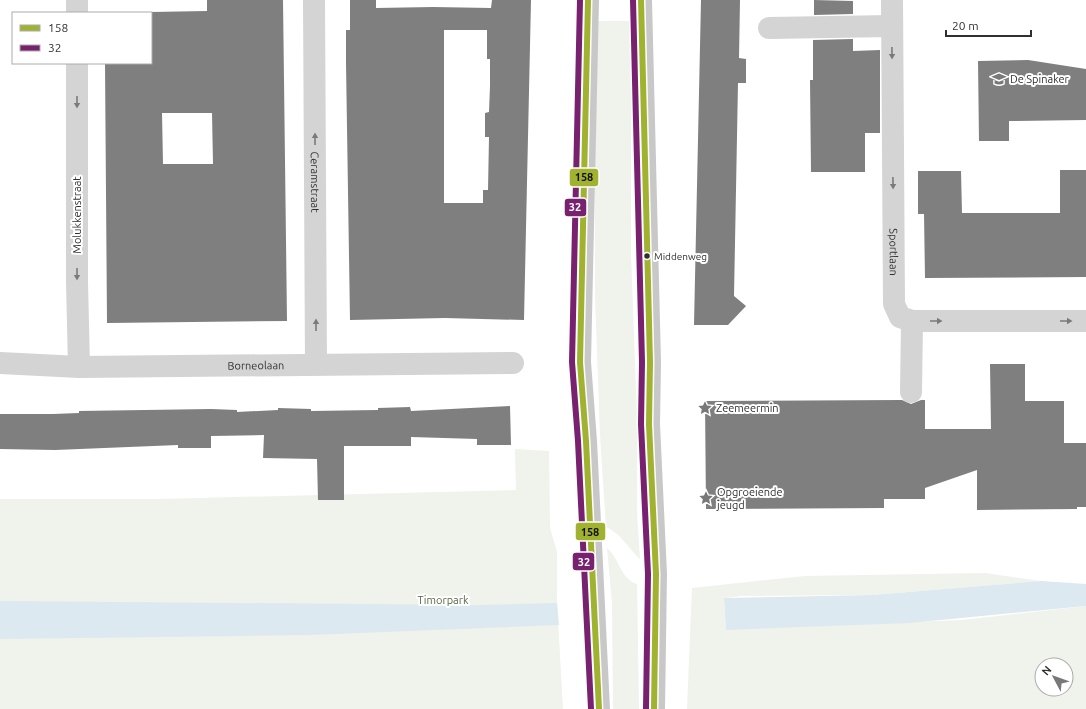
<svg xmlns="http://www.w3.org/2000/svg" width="1086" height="709" font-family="Ubuntu,sans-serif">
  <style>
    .green { fill: #f0f2ec; fill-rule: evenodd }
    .water { fill: #dce9f0 }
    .building { fill: #7f7f7f; fill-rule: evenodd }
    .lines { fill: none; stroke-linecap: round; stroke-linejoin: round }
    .minor { stroke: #d4d4d4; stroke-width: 22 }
    .major { stroke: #c8c8c8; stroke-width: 22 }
    .bus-1-casing { stroke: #fff; stroke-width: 9 }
    .bus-2-casing { stroke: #fff; stroke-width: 9 }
    .bus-1 { stroke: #a1b231; stroke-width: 6 }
    .bus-2 { stroke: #77216f; stroke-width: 6 }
    .oneway { fill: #7a7a7a }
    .bus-dot { fill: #303030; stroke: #fff; stroke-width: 1.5 }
    .labels { text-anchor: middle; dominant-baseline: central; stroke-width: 4; stroke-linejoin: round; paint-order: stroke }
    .bus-label { font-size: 10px; fill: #303030; stroke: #fff; text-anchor: start }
    .poi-label { font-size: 11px; fill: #303030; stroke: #fff; text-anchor: start }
    .street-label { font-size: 11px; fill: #303030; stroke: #fff }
    .park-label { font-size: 11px; fill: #556841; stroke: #fff }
    .line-badge { stroke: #fff; stroke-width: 1.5 }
    .badge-label { font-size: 11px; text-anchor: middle; font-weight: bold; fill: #fff }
    .pale-badge-label { font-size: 11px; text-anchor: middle; font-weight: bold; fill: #111 }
  </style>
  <rect width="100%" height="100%" fill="#fff"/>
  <!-- green -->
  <g class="green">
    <path d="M 595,21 L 631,21 L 631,253 L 637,418 L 637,514 L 640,559 C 628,548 621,533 606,527 L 600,434 L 595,296 Z"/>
    <path d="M 515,449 L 549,451 L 550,528 L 557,552 L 557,603 L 563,709 L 0,709 L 0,499 L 161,499 L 516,490 Z"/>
    <path d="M 607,548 C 620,559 620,579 637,584 L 639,709 L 613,709 L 612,603 Z"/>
    <path d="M 985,573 L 1041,581 L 872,595 L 741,596 L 724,598 L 726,629 L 962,620 L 1086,606 L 1086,709 L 687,709 L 692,588 L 805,576 ZM 1042,665 L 1066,665 L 1066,689 L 1042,689 Z"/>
  </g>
  <!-- water -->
  <g class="water">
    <path d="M 1041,581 L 1086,584 L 1086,606 L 909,623 L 726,630 L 724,598 L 872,595 Z"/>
    <path d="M 0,601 L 479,605 L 557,603 L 559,625 L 310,635 L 0,639 Z"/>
  </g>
  <!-- building -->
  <g class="building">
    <path d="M 207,0 L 283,0 L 287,321 L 107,323 L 105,63 L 151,63 L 151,12 L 207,11 ZM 162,113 L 212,113 L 213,164 L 163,164 Z"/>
    <path d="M 350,0 L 376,0 L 376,8 L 433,7 L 491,8 L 492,0 L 531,0 L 524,320 L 445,318 L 350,320 L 346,63 L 346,30 L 350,30 ZM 444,30 L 487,30 L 487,59 L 490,59 L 490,86 L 489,112 L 485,113 L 485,137 L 489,137 L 488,190 L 483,190 L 483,203 L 444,203 Z"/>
    <path d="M 701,0 L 740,0 L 739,58 L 746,59 L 746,83 L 738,83 L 734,296 L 746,306 L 728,325 L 694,325 Z"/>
    <path d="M 814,0 L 853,1 L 853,14 L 814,15 Z"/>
    <path d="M 853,39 L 853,51 L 880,50 L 880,133 L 865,133 L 865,172 L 811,172 L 810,80 L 813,80 L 813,40 Z"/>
    <path d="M 1028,60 L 1086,69 L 1086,120 L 1009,121 L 1009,141 L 979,141 L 978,61 Z"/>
    <path d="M 1060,170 L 1086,170 L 1086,277 L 925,278 L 924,214 L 918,214 L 918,171 L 961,171 L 962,213 L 1060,213 Z"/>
    <path d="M 990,364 L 1025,364 L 1025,401 L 1064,401 L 1064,443 L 1086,443 L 1086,507 L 1077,507 L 1077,509 L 977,510 L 977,470 L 925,488 L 925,499 L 884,499 L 884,508 L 706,509 L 705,401 L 902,400 L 911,404 L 921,400 L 925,400 L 925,429 L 991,429 Z"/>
    <path d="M 510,406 L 511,445 L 477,445 L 477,439 L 411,437 L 411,446 L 344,446 L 344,500 L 318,500 L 317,459 L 263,458 L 264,435 L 211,436 L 211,448 L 178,448 L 178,445 L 55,450 L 0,449 L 0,414 L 53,414 L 79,413 L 79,411 L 211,409 L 237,410 L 237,412 L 278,410 L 278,408 L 311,409 L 311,411 L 378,410 L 378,408 L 410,407 L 411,411 Z"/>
  </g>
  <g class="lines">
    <!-- minor -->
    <g class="minor">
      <path d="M 77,0 L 77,13"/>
      <path id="s1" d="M 314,0 L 316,364"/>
      <path id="s2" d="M 892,0 L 894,304 L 900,317 L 912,321 L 1086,321"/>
      <path d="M 769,28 L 892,26"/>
      <path d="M 77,63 L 77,282 L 79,367"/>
      <path id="s3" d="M 0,363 L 79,367 L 513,363"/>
      <path d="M 911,392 L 912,321"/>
    </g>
    <!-- major -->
    <g class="major">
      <path d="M 588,0 L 580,362 L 586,441 L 599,709"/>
      <path d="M 641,0 L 650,362 L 649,424 L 656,574 L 654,709"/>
    </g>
    <defs>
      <g id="bus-1">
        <path d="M 588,0 L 580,362 L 586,441 L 599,709"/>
        <path d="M 641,0 L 650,362 L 649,424 L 656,574 L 654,709"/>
      </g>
      <g id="bus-2">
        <path d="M 580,0 L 572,362 L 578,441 L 591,709"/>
        <path d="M 633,0 L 642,362 L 641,424 L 648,574 L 646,709"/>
      </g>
    </defs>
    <!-- bus-1 casing -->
    <use href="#bus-1" class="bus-1-casing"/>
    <!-- bus-2 casing -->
    <use href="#bus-2" class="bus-2-casing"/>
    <!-- bus-1 -->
    <use href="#bus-1" class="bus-1"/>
    <!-- bus-2 -->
    <use href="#bus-2" class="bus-2"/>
  </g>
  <!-- one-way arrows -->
  <defs><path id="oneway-solid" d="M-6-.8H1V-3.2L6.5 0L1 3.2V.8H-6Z"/></defs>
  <g class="oneway">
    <use href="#oneway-solid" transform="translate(892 53) rotate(89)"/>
    <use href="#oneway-solid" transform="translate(77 102) rotate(90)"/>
    <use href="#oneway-solid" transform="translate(315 139) rotate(-90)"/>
    <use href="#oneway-solid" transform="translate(893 183) rotate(89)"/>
    <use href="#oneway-solid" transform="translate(77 274) rotate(90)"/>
    <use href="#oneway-solid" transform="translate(936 321)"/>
    <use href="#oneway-solid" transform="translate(1066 321)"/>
    <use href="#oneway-solid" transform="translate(316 325) rotate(-90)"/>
  </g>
  <!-- icons -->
  <defs>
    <symbol id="university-bare" viewBox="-9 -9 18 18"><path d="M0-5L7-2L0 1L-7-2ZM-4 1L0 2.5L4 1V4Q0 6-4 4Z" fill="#787878" stroke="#fff" stroke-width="2.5" paint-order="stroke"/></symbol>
    <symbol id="sight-bare" viewBox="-9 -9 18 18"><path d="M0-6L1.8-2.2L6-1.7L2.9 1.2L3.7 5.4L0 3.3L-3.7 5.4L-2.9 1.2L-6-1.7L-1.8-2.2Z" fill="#787878" stroke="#fff" stroke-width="2.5" paint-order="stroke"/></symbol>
  </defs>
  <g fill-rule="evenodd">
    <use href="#university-bare" x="989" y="69" width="20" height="20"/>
    <use href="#sight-bare" x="695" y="398" width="20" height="20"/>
    <use href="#sight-bare" x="696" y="488" width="20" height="20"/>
  </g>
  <!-- markers -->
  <circle class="bus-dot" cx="647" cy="256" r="3.5"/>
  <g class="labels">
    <!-- bus labels -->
    <g class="bus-label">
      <text x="654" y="256">Middenweg</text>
    </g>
    <!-- poi labels -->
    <g class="poi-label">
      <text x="1010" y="79">De Spinaker</text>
      <text x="716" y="408">Zeemeermin</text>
      <text x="717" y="492">Opgroeiende<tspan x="717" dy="13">jeugd</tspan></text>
    </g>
    <!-- street labels -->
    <g class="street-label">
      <text stroke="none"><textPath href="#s1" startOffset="182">Ceramstraat</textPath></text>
      <text transform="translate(77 215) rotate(-90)">Molukkenstraat</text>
      <text stroke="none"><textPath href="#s2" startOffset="252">Sportlaan</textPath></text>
      <text stroke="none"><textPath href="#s3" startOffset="256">Borneolaan</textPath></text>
    </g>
    <!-- park labels -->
    <g class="park-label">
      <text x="443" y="600">Timorpark</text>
    </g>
  </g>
  <g class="line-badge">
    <rect x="569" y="168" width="30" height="19" rx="4" fill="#a1b231"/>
    <rect x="564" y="198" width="23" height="19" rx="4" fill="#77216f"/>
    <rect x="575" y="522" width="31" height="19" rx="4" fill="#a1b231"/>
    <rect x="572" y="552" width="23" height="19" rx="4" fill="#77216f"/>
  </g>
  <g class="badge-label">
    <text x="575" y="211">32</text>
    <text x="584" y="566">32</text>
  </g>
  <g class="pale-badge-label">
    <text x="584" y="181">158</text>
    <text x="590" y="536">158</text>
  </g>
  <!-- legend -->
  <rect x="12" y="12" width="140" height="52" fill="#ffffff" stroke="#acacac"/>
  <rect x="20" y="25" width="20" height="6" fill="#a1b231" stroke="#acacac"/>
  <text x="48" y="32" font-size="12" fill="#303030">158</text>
  <rect x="20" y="45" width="20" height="6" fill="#77216f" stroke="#acacac"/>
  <text x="48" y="52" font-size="12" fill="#303030">32</text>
  <!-- north arrow -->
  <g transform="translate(1054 677) rotate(311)"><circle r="19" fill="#ffffff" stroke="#acacac"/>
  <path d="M0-3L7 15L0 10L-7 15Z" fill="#787878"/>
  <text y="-6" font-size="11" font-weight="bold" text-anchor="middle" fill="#303030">N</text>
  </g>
  <!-- scale -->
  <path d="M946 30v6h85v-6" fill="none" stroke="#303030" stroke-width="2"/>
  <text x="952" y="30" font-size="12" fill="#303030" stroke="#ffffff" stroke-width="3" paint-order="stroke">20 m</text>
</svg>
